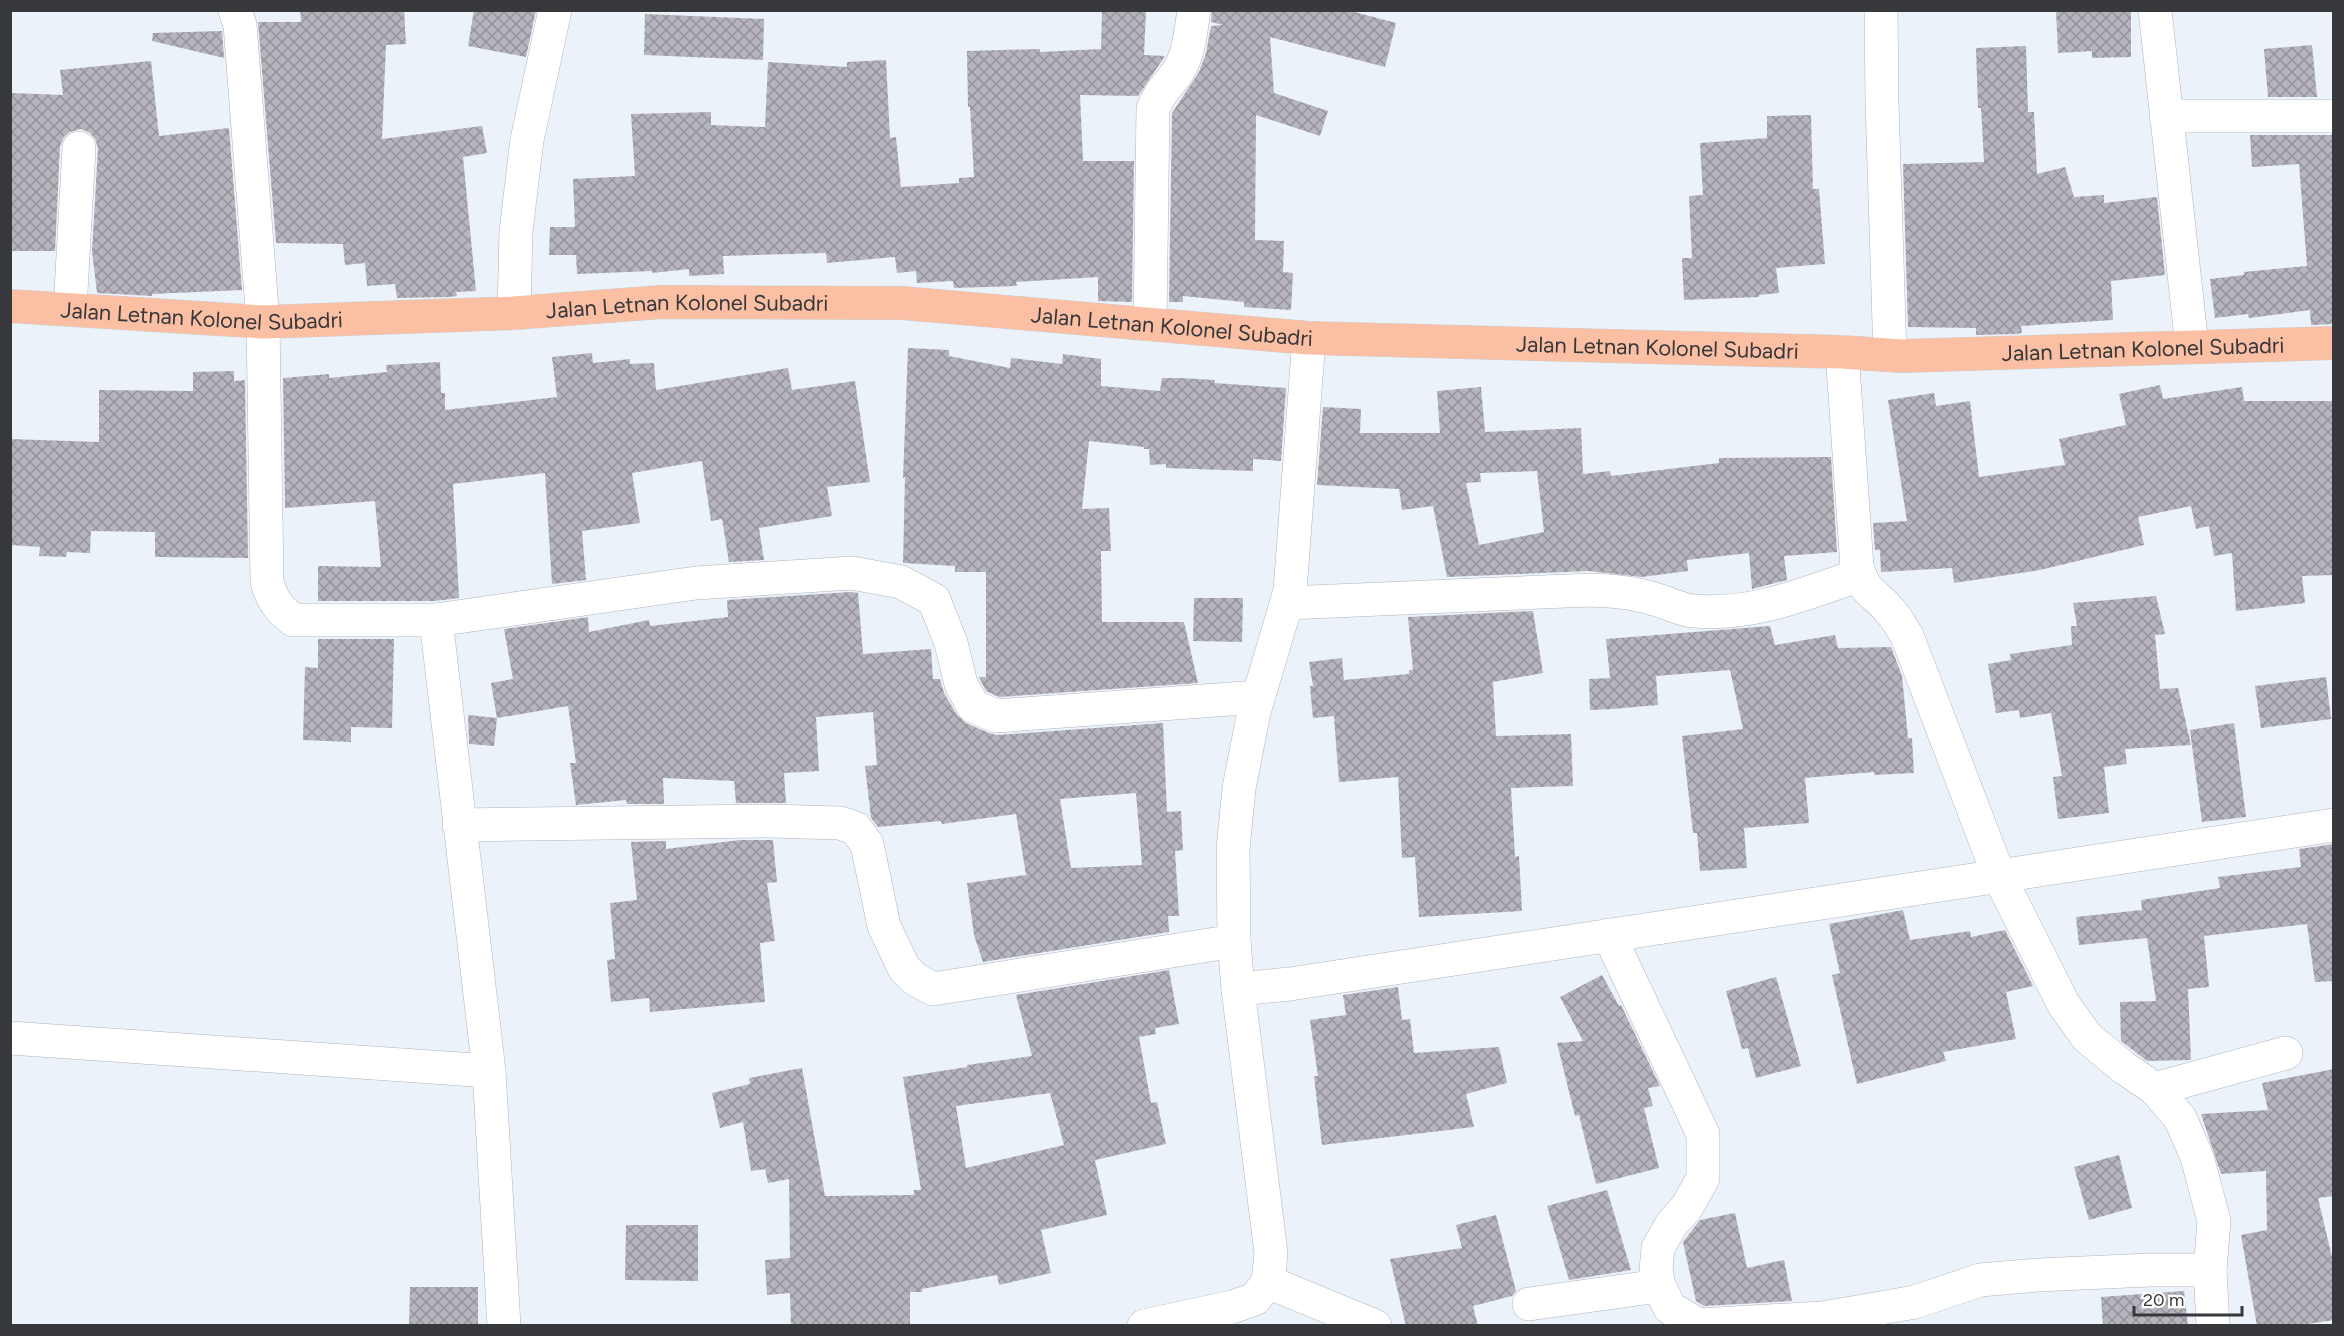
<svg xmlns="http://www.w3.org/2000/svg" width="2344" height="1336" font-family="Figtree,sans-serif">
  <style>
    .building { fill: url(#building-cross-hatch); fill-rule: evenodd }
    .lines { fill: none; stroke-linecap: round; stroke-linejoin: round }
    .minor-casing { stroke: #afb5bc; stroke-width: 34 }
    .major-casing { stroke: #cfcfd0; stroke-width: 34 }
    .minor { stroke: #fff; stroke-width: 33 }
    .major { stroke: #fbbfa4; stroke-width: 33 }
    .labels { text-anchor: middle; dominant-baseline: central; stroke-width: 4.5; stroke-linejoin: round; paint-order: stroke }
    .street-label { font-size: 22px; fill: #36383b; stroke: #fefefe }
  </style>
  <defs>
    <pattern id="building-cross-hatch" width="8" height="8" patternUnits="userSpaceOnUse" patternTransform="scale(1.5)"><rect width="8" height="8" fill="#b6b5be"/><path d="M0 0l8 8M0 8l8-8" fill="none" stroke="#95949c"/></pattern>
  </defs>
  <rect width="100%" height="100%" fill="#ecf2f9"/>
  <!-- building -->
  <g class="building">
    <path d="M 300,10 L 404,10 L 406,44 L 386,45 L 382,139 L 482,126 L 487,153 L 463,157 L 476,291 L 456,292 L 457,296 L 449,297 L 397,298 L 395,284 L 367,286 L 365,263 L 345,265 L 343,244 L 276,243 L 258,22 L 301,22 Z"/>
    <path d="M 474,10 L 536,10 L 526,57 L 468,46 Z"/>
    <path d="M 1102,10 L 1146,10 L 1144,55 L 1165,56 L 1138,96 L 1080,95 L 1083,161 L 1134,161 L 1132,302 L 1098,301 L 1098,277 L 1016,282 L 1017,286 L 954,288 L 953,281 L 917,283 L 916,271 L 897,273 L 895,257 L 827,263 L 826,253 L 723,256 L 724,274 L 689,276 L 689,269 L 652,273 L 652,271 L 577,274 L 576,255 L 549,255 L 550,227 L 575,227 L 573,179 L 635,176 L 631,114 L 711,112 L 711,125 L 765,127 L 768,62 L 847,67 L 847,62 L 886,60 L 890,138 L 896,137 L 901,187 L 959,183 L 959,178 L 974,177 L 970,107 L 968,107 L 967,51 L 1040,49 L 1040,52 L 1101,49 Z"/>
    <path d="M 1212,10 L 1347,10 L 1396,23 L 1385,67 L 1270,37 L 1274,93 L 1328,111 L 1320,136 L 1256,115 L 1255,240 L 1284,241 L 1283,272 L 1293,273 L 1291,310 L 1244,307 L 1244,302 L 1183,296 L 1183,302 L 1169,302 L 1172,113 L 1199,72 L 1206,53 L 1211,26 L 1223,25 L 1211,22 Z"/>
    <path d="M 2056,10 L 2131,10 L 2131,57 L 2092,58 L 2092,51 L 2058,53 Z"/>
    <path d="M 645,14 L 764,19 L 763,60 L 644,55 Z"/>
    <path d="M 222,31 L 224,58 L 152,41 L 153,33 Z"/>
    <path d="M 2312,45 L 2317,97 L 2268,97 L 2264,49 Z"/>
    <path d="M 2026,46 L 2028,112 L 2034,112 L 2037,174 L 2065,167 L 2074,197 L 2104,195 L 2104,203 L 2157,197 L 2165,275 L 2111,281 L 2113,320 L 2021,326 L 2022,333 L 2016,334 L 1976,335 L 1976,328 L 1908,327 L 1903,164 L 1984,162 L 1981,108 L 1978,108 L 1976,48 Z"/>
    <path d="M 151,61 L 159,136 L 229,128 L 242,290 L 152,294 L 152,296 L 97,293 L 92,251 L 98,148 L 95,139 L 90,133 L 81,129 L 70,132 L 64,137 L 60,146 L 55,251 L 10,251 L 12,93 L 63,95 L 60,70 Z"/>
    <path d="M 1811,115 L 1813,189 L 1819,189 L 1825,264 L 1776,268 L 1779,293 L 1759,295 L 1759,297 L 1684,300 L 1682,258 L 1692,258 L 1689,196 L 1703,195 L 1700,143 L 1767,138 L 1767,116 Z"/>
    <path d="M 2250,135 L 2334,135 L 2334,324 L 2311,325 L 2310,310 L 2249,318 L 2248,314 L 2215,318 L 2210,279 L 2244,275 L 2244,272 L 2307,266 L 2299,164 L 2252,167 Z"/>
    <path d="M 908,348 L 949,350 L 949,356 L 1010,368 L 1011,358 L 1062,364 L 1063,354 L 1101,359 L 1101,386 L 1160,391 L 1162,378 L 1180,378 L 1215,380 L 1214,383 L 1286,388 L 1281,461 L 1253,459 L 1253,471 L 1166,468 L 1166,464 L 1150,465 L 1149,449 L 1144,449 L 1144,447 L 1089,441 L 1082,509 L 1109,508 L 1111,551 L 1101,551 L 1102,622 L 1184,622 L 1198,683 L 999,697 L 986,691 L 979,677 L 986,677 L 986,572 L 955,572 L 955,566 L 903,563 L 905,477 L 903,478 Z"/>
    <path d="M 592,353 L 593,363 L 630,359 L 630,364 L 654,363 L 656,390 L 788,368 L 792,390 L 855,381 L 870,482 L 827,487 L 832,516 L 759,528 L 764,560 L 729,562 L 722,519 L 711,521 L 702,461 L 632,473 L 640,523 L 582,531 L 586,580 L 552,584 L 545,473 L 453,484 L 459,598 L 435,601 L 318,601 L 318,566 L 381,567 L 375,501 L 285,508 L 283,378 L 329,374 L 329,378 L 387,372 L 386,365 L 440,362 L 441,393 L 445,393 L 445,410 L 557,397 L 552,357 Z"/>
    <path d="M 234,371 L 234,381 L 245,380 L 248,558 L 155,557 L 155,532 L 91,531 L 90,553 L 67,552 L 66,557 L 39,556 L 40,547 L 10,545 L 10,439 L 99,442 L 99,390 L 193,391 L 193,372 Z"/>
    <path d="M 2160,385 L 2163,399 L 2242,387 L 2244,401 L 2334,401 L 2334,575 L 2302,576 L 2305,603 L 2236,611 L 2232,553 L 2214,556 L 2209,526 L 2196,529 L 2191,506 L 2138,517 L 2144,545 L 2040,570 L 1954,583 L 1952,568 L 1881,572 L 1880,550 L 1875,550 L 1873,523 L 1907,521 L 1888,400 L 1934,393 L 1936,406 L 1970,401 L 1979,477 L 2065,465 L 2059,439 L 2126,425 L 2119,394 Z"/>
    <path d="M 1481,387 L 1485,432 L 1581,428 L 1583,474 L 1610,471 L 1611,476 L 1719,463 L 1719,458 L 1831,457 L 1837,552 L 1784,556 L 1787,580 L 1752,589 L 1749,553 L 1687,560 L 1688,571 L 1642,577 L 1589,571 L 1447,577 L 1433,506 L 1402,510 L 1399,489 L 1317,485 L 1323,407 L 1361,409 L 1360,433 L 1440,433 L 1437,391 ZM 1537,471 L 1544,532 L 1479,545 L 1466,483 L 1481,482 L 1480,473 Z"/>
    <path d="M 851,592 L 858,593 L 863,654 L 931,649 L 933,679 L 940,679 L 944,693 L 957,715 L 966,723 L 989,733 L 997,735 L 1163,723 L 1167,812 L 1181,811 L 1183,850 L 1175,851 L 1179,916 L 1168,916 L 1169,932 L 983,962 L 974,935 L 967,883 L 1026,875 L 1016,814 L 942,824 L 941,821 L 878,827 L 871,818 L 865,766 L 877,765 L 873,712 L 816,717 L 819,771 L 784,773 L 786,803 L 736,803 L 734,781 L 663,778 L 664,804 L 627,804 L 626,800 L 576,805 L 570,763 L 576,763 L 568,706 L 497,718 L 491,683 L 513,679 L 504,629 L 588,617 L 589,632 L 649,620 L 650,626 L 728,617 L 727,600 ZM 1136,793 L 1142,865 L 1071,868 L 1060,799 Z"/>
    <path d="M 2156,596 L 2165,634 L 2155,635 L 2160,689 L 2178,688 L 2191,745 L 2125,749 L 2127,764 L 2104,767 L 2109,813 L 2058,819 L 2053,777 L 2062,776 L 2051,713 L 2020,718 L 2019,710 L 1996,713 L 1988,664 L 2011,660 L 2010,654 L 2072,645 L 2071,626 L 2077,626 L 2073,603 Z"/>
    <path d="M 1194,598 L 1243,598 L 1242,642 L 1193,641 Z"/>
    <path d="M 1533,611 L 1543,673 L 1493,682 L 1496,736 L 1571,734 L 1573,786 L 1511,788 L 1515,857 L 1519,856 L 1522,911 L 1419,917 L 1415,857 L 1402,858 L 1398,777 L 1339,782 L 1334,716 L 1313,718 L 1310,686 L 1313,686 L 1309,662 L 1342,658 L 1344,680 L 1409,674 L 1409,670 L 1413,670 L 1408,617 Z"/>
    <path d="M 1770,626 L 1775,645 L 1835,635 L 1838,648 L 1891,647 L 1902,676 L 1908,738 L 1912,738 L 1914,773 L 1874,775 L 1874,772 L 1805,778 L 1809,823 L 1744,828 L 1747,868 L 1700,871 L 1697,833 L 1693,833 L 1682,736 L 1743,729 L 1730,670 L 1656,676 L 1658,705 L 1612,709 L 1590,710 L 1589,679 L 1610,678 L 1606,639 Z"/>
    <path d="M 318,639 L 394,639 L 392,728 L 351,727 L 351,742 L 303,740 L 305,667 L 318,668 Z"/>
    <path d="M 2326,677 L 2331,719 L 2261,728 L 2255,686 Z"/>
    <path d="M 468,715 L 497,718 L 494,746 L 469,744 Z"/>
    <path d="M 2234,723 L 2246,817 L 2202,822 L 2190,730 Z"/>
    <path d="M 740,840 L 773,840 L 777,882 L 767,883 L 775,941 L 760,943 L 765,1002 L 650,1012 L 649,998 L 611,1002 L 607,960 L 615,959 L 610,903 L 637,900 L 631,842 L 666,841 L 666,849 Z"/>
    <path d="M 2334,844 L 2334,981 L 2315,982 L 2307,924 L 2204,936 L 2209,987 L 2188,989 L 2191,1060 L 2147,1061 L 2121,1041 L 2120,1002 L 2156,1001 L 2147,938 L 2079,945 L 2076,917 L 2142,910 L 2141,900 L 2220,888 L 2218,877 L 2301,867 L 2299,849 Z"/>
    <path d="M 1903,910 L 1910,940 L 1970,931 L 1971,937 L 2005,930 L 2033,986 L 2006,992 L 2016,1039 L 1943,1052 L 1946,1061 L 1857,1084 L 1832,975 L 1840,973 L 1829,924 Z"/>
    <path d="M 1169,970 L 1179,1024 L 1155,1028 L 1156,1034 L 1139,1037 L 1151,1103 L 1157,1102 L 1166,1144 L 1095,1160 L 1107,1215 L 1041,1230 L 1051,1273 L 999,1285 L 997,1275 L 922,1289 L 922,1292 L 910,1292 L 910,1326 L 791,1326 L 790,1293 L 767,1295 L 765,1260 L 790,1258 L 789,1179 L 768,1183 L 765,1169 L 751,1171 L 743,1122 L 720,1128 L 712,1093 L 750,1084 L 749,1078 L 802,1068 L 825,1196 L 914,1195 L 914,1190 L 921,1190 L 903,1077 L 967,1067 L 967,1065 L 1032,1056 L 1016,995 ZM 1050,1093 L 1064,1145 L 966,1168 L 956,1106 Z"/>
    <path d="M 1602,975 L 1619,1006 L 1621,1005 L 1660,1086 L 1648,1088 L 1653,1106 L 1644,1108 L 1659,1168 L 1596,1184 L 1579,1115 L 1575,1116 L 1557,1043 L 1583,1041 L 1560,997 Z"/>
    <path d="M 1776,977 L 1801,1066 L 1756,1078 L 1748,1048 L 1742,1049 L 1726,991 Z"/>
    <path d="M 1398,987 L 1402,1020 L 1410,1019 L 1414,1053 L 1499,1047 L 1507,1083 L 1466,1094 L 1474,1127 L 1322,1145 L 1314,1076 L 1318,1076 L 1310,1020 L 1346,1015 L 1343,995 Z"/>
    <path d="M 2334,1069 L 2334,1196 L 2318,1198 L 2334,1266 L 2334,1320 L 2294,1326 L 2257,1326 L 2241,1235 L 2267,1230 L 2266,1171 L 2221,1174 L 2201,1114 L 2268,1110 L 2262,1083 Z"/>
    <path d="M 2119,1155 L 2132,1208 L 2089,1220 L 2074,1167 Z"/>
    <path d="M 1607,1190 L 1631,1270 L 1569,1280 L 1547,1206 Z"/>
    <path d="M 1735,1213 L 1747,1268 L 1784,1260 L 1792,1301 L 1704,1306 L 1696,1301 L 1683,1242 L 1700,1220 Z"/>
    <path d="M 1496,1215 L 1516,1291 L 1512,1296 L 1473,1306 L 1478,1326 L 1406,1326 L 1390,1259 L 1462,1248 L 1456,1225 Z"/>
    <path d="M 626,1225 L 698,1225 L 698,1281 L 625,1280 Z"/>
    <path d="M 410,1287 L 478,1287 L 478,1326 L 409,1326 Z"/>
    <path d="M 2184,1291 L 2188,1326 L 2103,1326 L 2101,1297 Z"/>
  </g>
  <g class="lines">
    <defs>
      <g id="minor">
        <path d="M 235,10 L 240,25 L 263,322 L 267,581 C 271,599 279,609 293,620 L 436,620 L 489,1071 L 504,1326"/>
        <path d="M 1881,10 L 1882,102 L 1890,355"/>
        <path d="M 2155,10 L 2192,346"/>
        <path d="M 2166,116 L 2334,116"/>
        <path d="M 70,310 L 79,148"/>
        <path d="M 514,313 L 516,231 L 527,140 L 555,10"/>
        <path d="M 1150,324 L 1153,109 C 1159,92 1169,85 1179,70 C 1189,53 1191,30 1194,10"/>
        <path d="M 1309,338 L 1290,591 L 1254,712 L 1239,788 L 1233,849 L 1234,941 L 1238,989 L 1290,984 L 2334,825"/>
        <path d="M 1287,603 L 1590,590 C 1611,591 1633,592 1654,599 C 1667,602 1680,610 1694,611 C 1754,616 1803,594 1860,575"/>
        <path d="M 436,620 L 696,583 L 852,573 L 901,582 L 934,600 L 951,643 L 961,684 L 973,706 L 996,716 L 1258,697"/>
        <path d="M 459,825 L 769,821 L 840,823 L 855,828 L 867,844 L 884,926 L 904,968 L 915,979 L 933,989 L 1234,941"/>
        <path d="M 1609,935 L 1703,1134 L 1703,1178 L 1687,1207 L 1671,1225 L 1658,1248 L 1656,1270 L 1659,1286 L 1670,1308 L 1699,1325 L 1822,1318 L 1852,1313 L 1915,1302 L 1980,1280 L 2038,1275 L 2150,1270 L 2210,1270 L 2214,1221 L 2197,1157 L 2180,1118 L 2155,1089 L 2123,1067 L 2087,1037 L 2064,1005 L 1999,876 L 1907,636 C 1902,628 1897,619 1891,612 C 1874,591 1866,596 1857,567 L 1842,352"/>
        <path d="M 10,1038 L 489,1071"/>
        <path d="M 2155,1089 L 2286,1053"/>
        <path d="M 2210,1270 L 2213,1326"/>
        <path d="M 1268,1282 L 1375,1326"/>
        <path d="M 1529,1304 L 1659,1286"/>
        <path d="M 1144,1326 L 1232,1307 L 1255,1299 L 1268,1282 L 1271,1253 L 1238,989"/>
      </g>
      <g id="major">
        <path id="s1" d="M 10,306 L 263,322 L 514,313 L 662,302 L 902,303 L 1309,338 L 1842,352 L 1901,356 L 2334,343"/>
      </g>
    </defs>
    <!-- minor casing -->
    <use href="#minor" class="minor-casing"/>
    <!-- major casing -->
    <use href="#major" class="major-casing"/>
    <!-- minor -->
    <use href="#minor" class="minor"/>
    <!-- major -->
    <use href="#major" class="major"/>
  </g>
  <g class="labels">
    <!-- street labels -->
    <g class="street-label">
      <text stroke="none"><textPath href="#s1" startOffset="678">Jalan Letnan Kolonel Subadri</textPath></text>
      <text stroke="none"><textPath href="#s1" startOffset="192">Jalan Letnan Kolonel Subadri</textPath></text>
      <text stroke="none"><textPath href="#s1" startOffset="1164">Jalan Letnan Kolonel Subadri</textPath></text>
      <text stroke="none"><textPath href="#s1" startOffset="1650">Jalan Letnan Kolonel Subadri</textPath></text>
      <text stroke="none"><textPath href="#s1" startOffset="2136">Jalan Letnan Kolonel Subadri</textPath></text>
    </g>
  </g>
  <!-- border -->
  <rect width="2344" height="1336" fill="none" stroke="#36383b" stroke-width="24"/>
  <!-- scale -->
  <path d="M2134 1306v9h108v-9" fill="none" stroke="#36383b" stroke-width="3"/>
  <text x="2143" y="1306" font-size="18" fill="#36383b" stroke="#fefefe" stroke-width="4.5" paint-order="stroke">20 m</text>
</svg>
